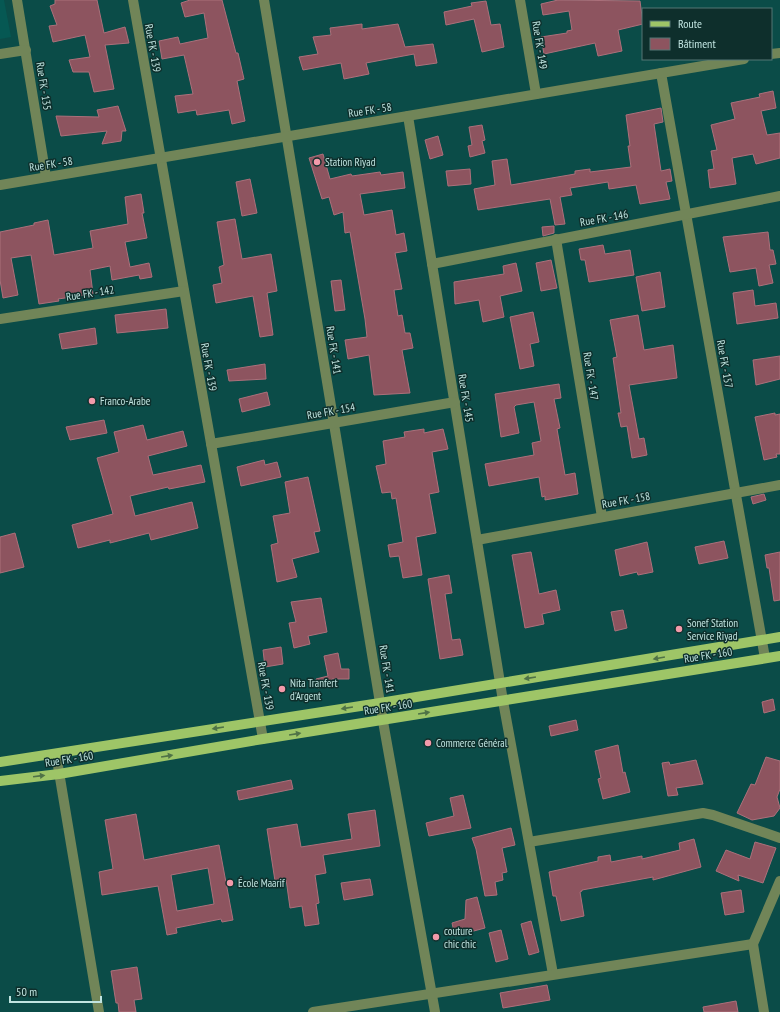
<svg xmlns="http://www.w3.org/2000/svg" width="780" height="1012" font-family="'PT Sans Narrow',sans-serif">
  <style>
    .built { fill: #065853 }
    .building { fill: #8d545f; stroke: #ac707b; fill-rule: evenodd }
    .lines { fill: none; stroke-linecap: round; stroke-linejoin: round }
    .minor { stroke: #718558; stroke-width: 10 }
    .major { stroke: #9ec567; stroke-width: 10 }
    .oneway { fill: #4f7247 }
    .poi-dot { fill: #f39aaa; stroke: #0e2f2c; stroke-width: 1.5 }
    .labels { text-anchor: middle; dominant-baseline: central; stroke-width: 3; stroke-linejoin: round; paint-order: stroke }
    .street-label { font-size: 11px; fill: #c0e4e0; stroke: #0e2f2c }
    .poi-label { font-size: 11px; fill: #c0e4e0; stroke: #0e2f2c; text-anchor: start }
  </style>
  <rect width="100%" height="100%" fill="#0b4c48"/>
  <!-- built -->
  <path class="built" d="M 0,0 L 4,0 L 11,37 L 0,39 Z"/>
  <!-- building -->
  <g class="building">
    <path d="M 55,0 L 97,0 L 104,33 L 125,27 L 129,43 L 105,45 L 114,89 L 94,92 L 89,72 L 73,72 L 69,60 L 90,57 L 85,35 L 53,42 L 49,26 L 57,25 L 50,6 L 55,4 Z"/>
    <path d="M 190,0 L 222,0 L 236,53 L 238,53 L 244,79 L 237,81 L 245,121 L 232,124 L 229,110 L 197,115 L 196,110 L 178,113 L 175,96 L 193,94 L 184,55 L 162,59 L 159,41 L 178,37 L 180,44 L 208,38 L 204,13 L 185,17 L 181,3 Z"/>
    <path d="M 558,0 L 640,1 L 643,24 L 618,30 L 622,51 L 598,56 L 595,43 L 544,54 L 541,37 L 567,33 L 567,31 L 572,30 L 569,11 L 543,15 L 541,4 Z"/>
    <path d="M 486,1 L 491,25 L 500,24 L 504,47 L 482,52 L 474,19 L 446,25 L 444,12 L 472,6 L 471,3 Z"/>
    <path d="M 362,24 L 362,29 L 398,24 L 405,47 L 433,44 L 437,63 L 416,66 L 414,54 L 366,63 L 369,74 L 344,79 L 341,63 L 303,70 L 299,57 L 318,54 L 313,37 L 331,35 L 330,28 Z"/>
    <path d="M 773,91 L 776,108 L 761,111 L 767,135 L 780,133 L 780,158 L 756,164 L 753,154 L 732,158 L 736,184 L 710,188 L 708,170 L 714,169 L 711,151 L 717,150 L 711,125 L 735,119 L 731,103 L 760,97 L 759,94 Z"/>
    <path d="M 118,106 L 126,131 L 122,131 L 121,141 L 102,144 L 107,131 L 61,136 L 56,116 L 99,117 L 97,110 Z"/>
    <path d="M 661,108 L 663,122 L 654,124 L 661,171 L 670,169 L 672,181 L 666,182 L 670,199 L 640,204 L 636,185 L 609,189 L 608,182 L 570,188 L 572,195 L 560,197 L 565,224 L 555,225 L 550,199 L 478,210 L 474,189 L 495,185 L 492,161 L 507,159 L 511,185 L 575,174 L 575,171 L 590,169 L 590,172 L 631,167 L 628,146 L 630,146 L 626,115 Z"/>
    <path d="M 482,125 L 485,140 L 482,141 L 485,153 L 470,157 L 468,146 L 472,145 L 469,127 Z"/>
    <path d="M 438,136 L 443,155 L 430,159 L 425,140 Z"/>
    <path d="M 323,154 L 330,179 L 351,174 L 352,176 L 380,172 L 381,175 L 403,172 L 405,188 L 360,194 L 364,215 L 392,210 L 396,235 L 404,233 L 407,251 L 395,253 L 402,289 L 394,290 L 398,316 L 402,315 L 405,333 L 410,333 L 413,348 L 402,350 L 410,393 L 374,395 L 369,355 L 348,359 L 345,340 L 367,337 L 365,319 L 350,232 L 345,233 L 343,212 L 334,215 L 329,197 L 322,199 L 309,158 Z"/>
    <path d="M 470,169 L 471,184 L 448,186 L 446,171 Z"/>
    <path d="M 250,179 L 257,213 L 242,216 L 236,182 Z"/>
    <path d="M 141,194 L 144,213 L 142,213 L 147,238 L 125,242 L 130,267 L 149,263 L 152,277 L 140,279 L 139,275 L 112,280 L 110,266 L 90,270 L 93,294 L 58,299 L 59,301 L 39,304 L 31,255 L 11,258 L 18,295 L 3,298 L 0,280 L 0,232 L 34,225 L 34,223 L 48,220 L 54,255 L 93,248 L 90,231 L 128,224 L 125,197 Z"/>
    <path d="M 235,219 L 242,259 L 271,254 L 277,291 L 267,293 L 273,335 L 260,337 L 253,296 L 216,303 L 213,285 L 222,283 L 219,267 L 224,265 L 217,222 Z"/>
    <path d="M 554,226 L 554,233 L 543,236 L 542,227 Z"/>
    <path d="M 768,232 L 770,250 L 773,250 L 776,264 L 769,265 L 773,283 L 759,286 L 756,268 L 730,272 L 723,237 Z"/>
    <path d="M 603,245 L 605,254 L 630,250 L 634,275 L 589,282 L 585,260 L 581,260 L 579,249 Z"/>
    <path d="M 551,260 L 557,288 L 541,291 L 536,263 Z"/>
    <path d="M 516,263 L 522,291 L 500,296 L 504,317 L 483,322 L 479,300 L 455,304 L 454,282 L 504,274 L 503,266 Z"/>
    <path d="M 660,272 L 665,307 L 642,311 L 636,277 Z"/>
    <path d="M 341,280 L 345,310 L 335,311 L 331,281 Z"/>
    <path d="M 753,290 L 755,306 L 776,303 L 778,318 L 737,324 L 733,293 Z"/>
    <path d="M 166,309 L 168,328 L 117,333 L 115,315 Z"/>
    <path d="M 533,312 L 539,342 L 530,344 L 534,366 L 520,369 L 510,317 Z"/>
    <path d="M 638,315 L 644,350 L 673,345 L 677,378 L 629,385 L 639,439 L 644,438 L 647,455 L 632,458 L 627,426 L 621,427 L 618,413 L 621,413 L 613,358 L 617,357 L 610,320 Z"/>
    <path d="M 95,328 L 97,344 L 62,349 L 59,334 Z"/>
    <path d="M 780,356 L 780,379 L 756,385 L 753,360 Z"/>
    <path d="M 265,364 L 266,379 L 229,381 L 227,370 Z"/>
    <path d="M 559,384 L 561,398 L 554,399 L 560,428 L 557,429 L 565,475 L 575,473 L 578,494 L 545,500 L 545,496 L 542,497 L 539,477 L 489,486 L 485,464 L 534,455 L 532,443 L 541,441 L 534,402 L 516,405 L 514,407 L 519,433 L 501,437 L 495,394 Z"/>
    <path d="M 267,392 L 270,405 L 242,412 L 239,399 Z"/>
    <path d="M 775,413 L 775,415 L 780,414 L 780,454 L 776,454 L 777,457 L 764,460 L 755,417 Z"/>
    <path d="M 104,420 L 107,433 L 70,440 L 66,427 Z"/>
    <path d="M 143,425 L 147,440 L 183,431 L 187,446 L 148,456 L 153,475 L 201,465 L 205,482 L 169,489 L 168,487 L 130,496 L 135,516 L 192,502 L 198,528 L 151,540 L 149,533 L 110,543 L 110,540 L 78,548 L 72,525 L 113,514 L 97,458 L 119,452 L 114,432 Z"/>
    <path d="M 424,429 L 424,433 L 443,429 L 448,449 L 432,452 L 439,492 L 429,494 L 436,533 L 416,537 L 422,575 L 403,578 L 399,556 L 390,557 L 388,545 L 403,542 L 396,498 L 392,499 L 391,492 L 382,493 L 376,466 L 386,464 L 383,441 L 405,437 L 404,432 Z"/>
    <path d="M 264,460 L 265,465 L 277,462 L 281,477 L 241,486 L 237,467 Z"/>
    <path d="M 308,477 L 320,531 L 314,532 L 319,552 L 292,559 L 297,577 L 277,582 L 271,545 L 278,543 L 273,516 L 290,513 L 285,482 Z"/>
    <path d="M 764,494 L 766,500 L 753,504 L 751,497 Z"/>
    <path d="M 15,533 L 24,567 L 0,573 L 0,537 Z"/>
    <path d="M 724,541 L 728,558 L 699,564 L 695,547 Z"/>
    <path d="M 647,542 L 653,572 L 638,575 L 637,572 L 620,576 L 615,550 Z"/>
    <path d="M 531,552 L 539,594 L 556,590 L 560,610 L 542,614 L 544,624 L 525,628 L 512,555 Z"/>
    <path d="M 780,552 L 780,600 L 774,601 L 769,568 L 767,568 L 765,555 Z"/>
    <path d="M 449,575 L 452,593 L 445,594 L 452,640 L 460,639 L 463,655 L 440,659 L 428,579 Z"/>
    <path d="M 321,598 L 327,632 L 308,636 L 310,644 L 294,648 L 289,623 L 296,622 L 291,602 Z"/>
    <path d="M 623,610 L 627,628 L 615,631 L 611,612 Z"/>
    <path d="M 281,647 L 283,664 L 265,667 L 263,650 Z"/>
    <path d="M 338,653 L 341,669 L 349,669 L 349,679 L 332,679 L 331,685 L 318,688 L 316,679 L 328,676 L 324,656 Z"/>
    <path d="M 773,699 L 775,710 L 764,713 L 762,702 Z"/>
    <path d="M 576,720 L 578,730 L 551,736 L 549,726 Z"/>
    <path d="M 618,745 L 623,773 L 625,772 L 630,792 L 603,799 L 598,779 L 601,778 L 595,751 Z"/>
    <path d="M 766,757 L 780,761 L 780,789 L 777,797 L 780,808 L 774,816 L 752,820 L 737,813 L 751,784 L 755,785 Z"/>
    <path d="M 696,760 L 703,784 L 676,788 L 678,795 L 668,796 L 662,763 L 669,762 L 670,765 Z"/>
    <path d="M 291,780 L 293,789 L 239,800 L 237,791 Z"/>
    <path d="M 463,795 L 471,828 L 429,836 L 426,823 L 454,816 L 450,798 Z"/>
    <path d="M 375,810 L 380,846 L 323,855 L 326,873 L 315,875 L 319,903 L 316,904 L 319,924 L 305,926 L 302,906 L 290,908 L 286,879 L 275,881 L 267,829 L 297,824 L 301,847 L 352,839 L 348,814 Z"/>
    <path d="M 136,814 L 144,860 L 219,845 L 233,920 L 222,922 L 221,919 L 176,928 L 177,933 L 167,935 L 158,886 L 102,895 L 99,872 L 113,869 L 105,820 ZM 208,868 L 214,904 L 177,911 L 171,875 Z"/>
    <path d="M 511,828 L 515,845 L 502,848 L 507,872 L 502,873 L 503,880 L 495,882 L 497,895 L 485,896 L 476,849 L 472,838 Z"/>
    <path d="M 694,839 L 701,867 L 653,880 L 653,877 L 582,890 L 582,891 L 580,892 L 584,916 L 561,921 L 556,896 L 553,896 L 549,872 L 598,861 L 598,857 L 610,855 L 611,862 L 642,856 L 642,859 L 680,850 L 679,843 Z"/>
    <path d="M 755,842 L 776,848 L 763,883 L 738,875 L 739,881 L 716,871 L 726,850 L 750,859 Z"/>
    <path d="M 370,879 L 373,895 L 344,900 L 341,883 Z"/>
    <path d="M 741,890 L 744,912 L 725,915 L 721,893 Z"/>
    <path d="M 477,897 L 485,928 L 455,936 L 452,923 L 465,919 L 466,900 Z"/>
    <path d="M 531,921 L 539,952 L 529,955 L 521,924 Z"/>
    <path d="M 501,930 L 508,959 L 496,962 L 489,933 Z"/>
    <path d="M 137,967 L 142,999 L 134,1000 L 136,1012 L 119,1012 L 118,1003 L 116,1003 L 111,971 Z"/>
    <path d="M 547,985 L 550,1000 L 503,1008 L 500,993 Z"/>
    <path d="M 736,1001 L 738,1012 L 704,1012 L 703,1007 Z"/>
  </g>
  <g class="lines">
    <!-- minor -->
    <g class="minor">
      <path d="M 17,0 L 46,177"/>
      <path d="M 133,0 L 263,739"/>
      <path d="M 264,0 L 384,727 L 435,1012"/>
      <path d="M 520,0 L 536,94"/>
      <path d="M 0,54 L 26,50"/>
      <path d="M 771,54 L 780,53"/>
      <path d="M 661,73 L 765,658"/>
      <path d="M 408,116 L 503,701 L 553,974"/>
      <path d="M 0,185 L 744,59"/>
      <path d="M 556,239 L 602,517"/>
      <path d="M 432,264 L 780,196"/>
      <path d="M 0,319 L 184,291"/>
      <path d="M 211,444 L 455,402"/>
      <path d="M 477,540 L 780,485"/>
      <path d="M 56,754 L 99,1012"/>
      <path d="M 529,842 L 703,813 L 713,815 L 780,838"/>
      <path d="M 313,1012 L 753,944"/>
      <path d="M 764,1012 L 753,944 L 780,881"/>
    </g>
    <!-- major -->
    <g class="major">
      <path d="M 0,762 L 380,703 L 780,637"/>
      <path d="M 0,781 L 59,774 L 263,739 L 780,656"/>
    </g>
  </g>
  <!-- one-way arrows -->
  <defs><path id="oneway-solid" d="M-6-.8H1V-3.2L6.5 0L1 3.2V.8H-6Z"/></defs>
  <g class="oneway">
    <use href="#oneway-solid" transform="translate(659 658) rotate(170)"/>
    <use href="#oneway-solid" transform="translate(530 678) rotate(171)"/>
    <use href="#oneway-solid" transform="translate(347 708) rotate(171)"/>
    <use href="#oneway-solid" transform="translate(424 713) rotate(-9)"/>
    <use href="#oneway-solid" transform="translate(218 728) rotate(171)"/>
    <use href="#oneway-solid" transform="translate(295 734) rotate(-9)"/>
    <use href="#oneway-solid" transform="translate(167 756) rotate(-9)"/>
    <use href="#oneway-solid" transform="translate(39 776) rotate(-7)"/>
  </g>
  <!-- markers -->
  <g class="poi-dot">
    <circle cx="317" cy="162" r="4"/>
    <circle cx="92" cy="401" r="4"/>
    <circle cx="679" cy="629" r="4"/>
    <circle cx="282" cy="689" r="4"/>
    <circle cx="428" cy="743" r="4"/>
    <circle cx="230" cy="883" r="4"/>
    <circle cx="436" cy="937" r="4"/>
  </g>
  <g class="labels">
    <!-- street labels -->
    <g class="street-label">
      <text transform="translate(540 45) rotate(81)">Rue FK - 149</text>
      <text transform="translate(153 48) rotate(80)">Rue FK - 139</text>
      <text transform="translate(44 86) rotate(81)">Rue FK - 135</text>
      <text transform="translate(370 110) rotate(-9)">Rue FK - 58</text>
      <text transform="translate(51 164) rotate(-9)">Rue FK - 58</text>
      <text transform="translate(604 218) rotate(-10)">Rue FK - 146</text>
      <text transform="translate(90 293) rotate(-9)">Rue FK - 142</text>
      <text transform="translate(334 350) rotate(81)">Rue FK - 141</text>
      <text transform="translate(725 364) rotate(80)">Rue FK - 157</text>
      <text transform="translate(209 367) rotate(80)">Rue FK - 139</text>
      <text transform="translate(591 376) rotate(81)">Rue FK - 147</text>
      <text transform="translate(466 398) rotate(81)">Rue FK - 145</text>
      <text transform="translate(331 411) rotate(-10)">Rue FK - 154</text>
      <text transform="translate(626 500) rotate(-10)">Rue FK - 158</text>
      <text transform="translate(708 655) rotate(-9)">Rue FK - 160</text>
      <text transform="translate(387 669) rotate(81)">Rue FK - 141</text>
      <text transform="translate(266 686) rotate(80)">Rue FK - 139</text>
      <text transform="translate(388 707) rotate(-9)">Rue FK - 160</text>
      <text transform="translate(69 759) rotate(-9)">Rue FK - 160</text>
    </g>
    <!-- poi labels -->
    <g class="poi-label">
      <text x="325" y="162">Station Riyad</text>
      <text x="100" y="401">Franco-Arabe</text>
      <text x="687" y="623">Sonef Station<tspan x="687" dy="13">Service Riyad</tspan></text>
      <text x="290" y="683">Nita Tranfert<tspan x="290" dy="13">d'Argent</tspan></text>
      <text x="436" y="743">Commerce Général</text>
      <text x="238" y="883">École Maarif</text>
      <text x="444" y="931">couture<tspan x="444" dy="13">chic chic</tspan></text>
    </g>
  </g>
  <!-- legend -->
  <rect x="642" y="8" width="130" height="52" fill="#0e2f2c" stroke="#557774"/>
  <rect x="650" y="21" width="20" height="6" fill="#9ec567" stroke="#557774"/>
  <text x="678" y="28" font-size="12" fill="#c0e4e0">Route</text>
  <rect x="650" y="38" width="20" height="12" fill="#8d545f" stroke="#557774"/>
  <text x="678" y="48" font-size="12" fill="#c0e4e0">Bâtiment</text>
  <!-- scale -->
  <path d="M10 996v6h91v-6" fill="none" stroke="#c0e4e0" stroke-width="2"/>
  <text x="16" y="996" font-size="12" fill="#c0e4e0" stroke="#0e2f2c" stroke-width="3" paint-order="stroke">50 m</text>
</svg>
